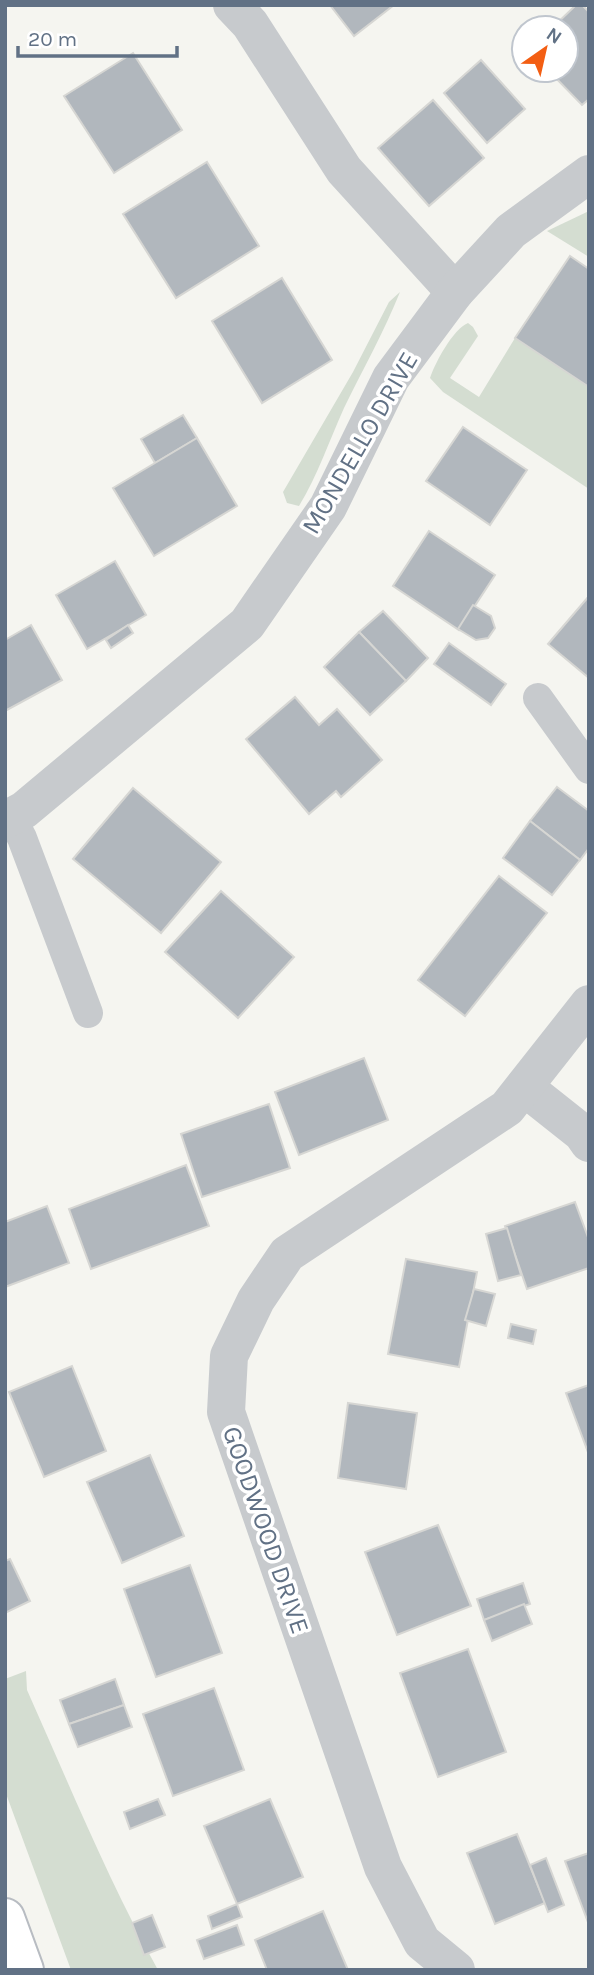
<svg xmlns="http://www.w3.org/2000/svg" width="594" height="1975" font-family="Karla,sans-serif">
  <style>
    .green { fill: #d4ddd1 }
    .building { fill: #b1b7bd; stroke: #d6d6d3; stroke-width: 2 }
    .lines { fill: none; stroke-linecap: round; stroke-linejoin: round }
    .secondary-casing { stroke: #b8bcc2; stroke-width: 42 }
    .lane { stroke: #c7cacd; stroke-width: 30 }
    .street { stroke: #c7cacd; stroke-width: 38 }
    .secondary { stroke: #fff; stroke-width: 38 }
    .labels { text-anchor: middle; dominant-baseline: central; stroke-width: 7; stroke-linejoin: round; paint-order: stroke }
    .street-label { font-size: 26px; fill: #617185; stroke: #fff }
  </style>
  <rect width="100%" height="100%" fill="#f5f5f0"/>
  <!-- green -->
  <g class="green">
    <path d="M 589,211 L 589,257 L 547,231 Z"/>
    <path d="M 400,292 C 384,332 363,369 344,408 C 329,441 318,475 299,506 L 287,503 L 283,492 L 353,372 L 389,302 Z"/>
    <path d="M 468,323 L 473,327 L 478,336 L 450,378 L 479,397 L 515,338 L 589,387 L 589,489 L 443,392 L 430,378 C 435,363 453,329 468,323 Z"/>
    <path d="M 26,1671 L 27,1690 C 69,1784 108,1880 158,1970 L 71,1970 L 5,1791 L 5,1679 Z"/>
  </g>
  <!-- building -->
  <g class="building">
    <path d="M 330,5 L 394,5 L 354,36 Z"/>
    <path d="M 576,5 L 582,5 L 589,12 L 589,99 L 582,105 L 548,70 L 566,70 L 566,28 L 552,28 Z"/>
    <path d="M 133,53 L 182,130 L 114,173 L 64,96 Z"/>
    <path d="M 481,60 L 525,109 L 487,143 L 444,93 Z"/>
    <path d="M 433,100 L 484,158 L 429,206 L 378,148 Z"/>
    <path d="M 207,162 L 259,246 L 176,298 L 123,214 Z"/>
    <path d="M 570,256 L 589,269 L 589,387 L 515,338 Z"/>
    <path d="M 282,278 L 332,360 L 262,403 L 212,321 Z"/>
    <path d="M 183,415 L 197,438 L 155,463 L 141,439 Z"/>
    <path d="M 463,427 L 527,470 L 490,525 L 426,481 Z"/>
    <path d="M 197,438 L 237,506 L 154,556 L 113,488 Z"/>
    <path d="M 429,531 L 495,575 L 459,630 L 393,586 Z"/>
    <path d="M 115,561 L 146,615 L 87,649 L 56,595 Z"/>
    <path d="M 589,596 L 589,678 L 548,644 Z"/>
    <path d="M 473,605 L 491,616 L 495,628 L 488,638 L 476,640 L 458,629 Z"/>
    <path d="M 383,611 L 428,658 L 406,681 L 359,632 Z"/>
    <path d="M 31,625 L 62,680 L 5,711 L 5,640 Z"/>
    <path d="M 128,625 L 133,633 L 111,648 L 106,640 Z"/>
    <path d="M 359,632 L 406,681 L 370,715 L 324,667 Z"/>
    <path d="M 449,643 L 506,684 L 491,705 L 434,664 Z"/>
    <path d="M 295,697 L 319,725 L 337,709 L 382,760 L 341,797 L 336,791 L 309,814 L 246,739 Z"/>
    <path d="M 557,787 L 589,811 L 589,848 L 580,860 L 530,821 Z"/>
    <path d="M 133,788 L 221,862 L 161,933 L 73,859 Z"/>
    <path d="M 530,821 L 580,860 L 552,895 L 503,858 Z"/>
    <path d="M 499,876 L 547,913 L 465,1016 L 418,980 Z"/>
    <path d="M 221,891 L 294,957 L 238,1018 L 165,952 Z"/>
    <path d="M 364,1058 L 388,1120 L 299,1155 L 275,1092 Z"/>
    <path d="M 269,1104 L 290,1168 L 202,1197 L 181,1134 Z"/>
    <path d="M 186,1165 L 209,1226 L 91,1269 L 69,1209 Z"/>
    <path d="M 575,1202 L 589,1240 L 589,1268 L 527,1289 L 505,1226 Z"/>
    <path d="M 47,1206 L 69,1263 L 5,1287 L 5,1222 Z"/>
    <path d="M 507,1228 L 521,1275 L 498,1281 L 486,1234 Z"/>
    <path d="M 406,1259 L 477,1272 L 459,1367 L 388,1354 Z"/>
    <path d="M 474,1289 L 495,1294 L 486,1326 L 465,1320 Z"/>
    <path d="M 511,1324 L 536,1330 L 533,1344 L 508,1338 Z"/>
    <path d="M 72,1366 L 106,1451 L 44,1477 L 9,1392 Z"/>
    <path d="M 589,1385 L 589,1455 L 566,1393 Z"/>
    <path d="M 348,1403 L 417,1413 L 406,1489 L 338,1478 Z"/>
    <path d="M 150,1455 L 184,1536 L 122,1563 L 87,1482 Z"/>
    <path d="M 438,1525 L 471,1606 L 397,1635 L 365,1552 Z"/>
    <path d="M 10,1559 L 30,1601 L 5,1613 L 5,1561 Z"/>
    <path d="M 190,1565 L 222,1653 L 156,1677 L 124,1589 Z"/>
    <path d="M 523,1583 L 530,1604 L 484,1620 L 477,1599 Z"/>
    <path d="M 524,1604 L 532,1624 L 492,1641 L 484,1620 Z"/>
    <path d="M 468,1649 L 506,1752 L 438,1777 L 400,1673 Z"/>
    <path d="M 115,1679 L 124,1705 L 69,1724 L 60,1700 Z"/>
    <path d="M 214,1688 L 244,1770 L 173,1796 L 143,1714 Z"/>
    <path d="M 124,1705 L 132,1727 L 78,1747 L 69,1724 Z"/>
    <path d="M 158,1799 L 165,1815 L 130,1829 L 124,1812 Z"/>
    <path d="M 270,1799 L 303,1877 L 237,1904 L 204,1826 Z"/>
    <path d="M 517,1834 L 545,1903 L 495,1924 L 467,1853 Z"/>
    <path d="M 589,1853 L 589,1925 L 565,1861 Z"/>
    <path d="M 546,1858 L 564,1905 L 548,1912 L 530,1865 Z"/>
    <path d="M 237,1904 L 242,1917 L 212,1929 L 208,1916 Z"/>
    <path d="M 323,1911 L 348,1970 L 267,1970 L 255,1940 Z"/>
    <path d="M 152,1915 L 165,1947 L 144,1955 L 132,1923 Z"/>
    <path d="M 237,1925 L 244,1945 L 204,1959 L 197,1940 Z"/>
  </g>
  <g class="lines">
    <defs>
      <path id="secondary" d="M 5,1918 L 24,1970"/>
    </defs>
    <!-- secondary casing -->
    <use href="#secondary" class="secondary-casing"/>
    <!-- lane -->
    <g class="lane">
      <path d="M 538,698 L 589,769"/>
      <path d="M 11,817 L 22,838 L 88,1013"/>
    </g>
    <!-- street -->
    <g class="street">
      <path d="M 232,5 L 250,24 L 344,170 L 455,292"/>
      <path d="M 5,820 L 24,810 L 247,624 L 328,507 L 391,378 L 455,292 L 511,231 L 589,174"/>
      <path d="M 524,1087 L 582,1133 L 589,1143"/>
      <path d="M 456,1970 L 422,1942 L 383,1867 L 226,1412 L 229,1356 L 256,1300 L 287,1254 L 507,1108 L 589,1004"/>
    </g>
    <!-- secondary -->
    <use href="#secondary" class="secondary"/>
  </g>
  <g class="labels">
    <!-- street labels -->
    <g class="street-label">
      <text transform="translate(360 443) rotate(-60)">MONDELLO DRIVE</text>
      <text transform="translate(266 1530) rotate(71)">GOODWOOD DRIVE</text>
    </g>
  </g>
  <!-- border -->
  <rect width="594" height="1975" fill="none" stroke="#617185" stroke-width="14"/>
  <!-- north arrow -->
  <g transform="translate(545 49) rotate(34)"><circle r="33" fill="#ffffff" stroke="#c0c6ce" stroke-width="2"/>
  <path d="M0-5L12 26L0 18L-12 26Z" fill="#f35e13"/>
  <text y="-10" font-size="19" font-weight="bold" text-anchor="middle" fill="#617185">N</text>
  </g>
  <!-- scale -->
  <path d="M18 46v10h159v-10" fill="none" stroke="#617185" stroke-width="3.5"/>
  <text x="28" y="46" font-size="21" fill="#617185" stroke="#ffffff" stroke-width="5" paint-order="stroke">20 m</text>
</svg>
